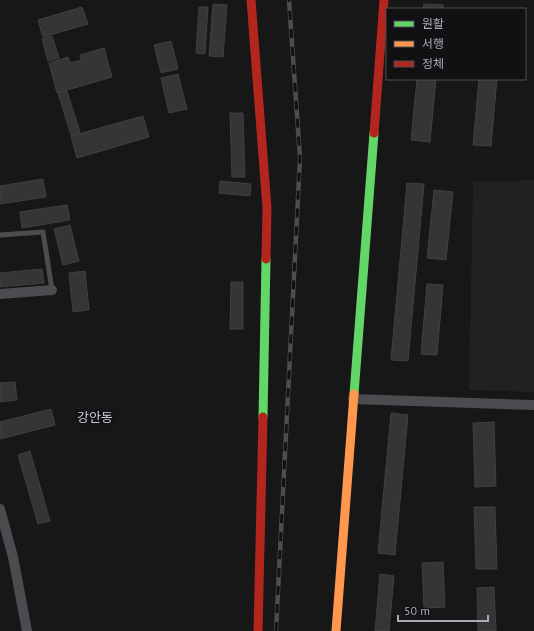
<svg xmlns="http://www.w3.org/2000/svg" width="534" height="631" font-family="'PT Sans','Noto Sans KR',sans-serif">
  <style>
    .built { fill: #212123 }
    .building { fill: #353536; stroke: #404043 }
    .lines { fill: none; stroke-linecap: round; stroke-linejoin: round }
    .lane { stroke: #4b4c50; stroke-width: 5 }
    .street { stroke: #4b4c50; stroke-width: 10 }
    .fast { stroke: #63d668; stroke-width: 9 }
    .slow { stroke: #ff974d; stroke-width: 9 }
    .jam { stroke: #b3261e; stroke-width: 9 }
    .rail-casing { stroke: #4c4d4f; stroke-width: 4.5 }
    .rail { stroke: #111113; stroke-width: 3; stroke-dasharray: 9; stroke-linecap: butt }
    .labels { text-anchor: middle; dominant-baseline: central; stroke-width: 4; stroke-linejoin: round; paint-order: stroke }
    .quarter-label { font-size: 13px; fill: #cacbd3; stroke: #111113 }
  </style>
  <rect width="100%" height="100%" fill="#171717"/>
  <!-- built -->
  <path class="built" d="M 534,180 L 534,392 L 469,390 L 473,182 Z"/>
  <!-- building -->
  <g class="building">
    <path d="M 213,4 L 227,5 L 223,57 L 209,56 Z"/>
    <path d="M 424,4 L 443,5 L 443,9 L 423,9 Z"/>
    <path d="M 82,7 L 88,24 L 43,37 L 38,20 Z"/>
    <path d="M 199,7 L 208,7 L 205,54 L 196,53 Z"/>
    <path d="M 52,36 L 59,58 L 48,61 L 42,39 Z"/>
    <path d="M 171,41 L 178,69 L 161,73 L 154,45 Z"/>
    <path d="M 104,48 L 112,77 L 57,93 L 49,63 L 68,57 L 70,63 L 81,60 L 80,55 Z"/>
    <path d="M 178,74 L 187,109 L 169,113 L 161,78 Z"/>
    <path d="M 417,79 L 436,79 L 430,142 L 411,140 Z"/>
    <path d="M 479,79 L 497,79 L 491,146 L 473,145 Z"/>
    <path d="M 67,91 L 80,132 L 71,135 L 58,93 Z"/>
    <path d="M 230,113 L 243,113 L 245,177 L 232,177 Z"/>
    <path d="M 143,116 L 149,137 L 77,158 L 71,136 Z"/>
    <path d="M 43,179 L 46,197 L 0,204 L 0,186 Z"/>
    <path d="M 220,181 L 251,184 L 250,196 L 219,193 Z"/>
    <path d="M 407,183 L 424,184 L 408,361 L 391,360 Z"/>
    <path d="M 434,190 L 453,192 L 446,260 L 427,258 Z"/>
    <path d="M 67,205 L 70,220 L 22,228 L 20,212 Z"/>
    <path d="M 70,225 L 79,261 L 63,265 L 54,229 Z"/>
    <path d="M 42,269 L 44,283 L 0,287 L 0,273 Z"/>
    <path d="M 85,271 L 89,310 L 73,312 L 69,273 Z"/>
    <path d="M 231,282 L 243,282 L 243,329 L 230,329 Z"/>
    <path d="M 427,284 L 443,285 L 437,355 L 421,354 Z"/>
    <path d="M 15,382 L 17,400 L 0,402 L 0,383 Z"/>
    <path d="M 51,409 L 55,425 L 0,439 L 0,422 Z"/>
    <path d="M 391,413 L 408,415 L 395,555 L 378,553 Z"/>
    <path d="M 494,422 L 496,486 L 475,487 L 473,423 Z"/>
    <path d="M 30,451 L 50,521 L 38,524 L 18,455 Z"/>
    <path d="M 474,507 L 495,507 L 497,569 L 476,569 Z"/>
    <path d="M 443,562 L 445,607 L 424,608 L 422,563 Z"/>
    <path d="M 380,574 L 394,576 L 389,631 L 375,631 Z"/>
    <path d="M 494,587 L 496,631 L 478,631 L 477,588 Z"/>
  </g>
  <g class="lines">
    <!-- lane -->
    <path class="lane" d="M 0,235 L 43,232 L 52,290"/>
    <!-- street -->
    <g class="street">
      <path d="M 0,294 L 52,290"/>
      <path d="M 353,399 L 534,405"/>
      <path d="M 0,509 L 13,557 L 27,631"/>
    </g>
    <!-- fast -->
    <g class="fast">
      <path d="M 354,394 L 374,133"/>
      <path d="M 263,417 L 266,259"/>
    </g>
    <!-- slow -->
    <path class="slow" d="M 336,631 L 354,394"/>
    <!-- jam -->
    <g class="jam">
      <path d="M 251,0 L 267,208 L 266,259"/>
      <path d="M 374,133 L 384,0"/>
      <path d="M 258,631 L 263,417"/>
    </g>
    <defs>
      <path id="rail" d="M 276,631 L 300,158 L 289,0"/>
    </defs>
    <!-- rail casing -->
    <use href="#rail" class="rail-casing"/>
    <!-- rail -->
    <use href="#rail" class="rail"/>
  </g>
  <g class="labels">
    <!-- quarter labels -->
    <g class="quarter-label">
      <text x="95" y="417">강안동</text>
    </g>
  </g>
  <!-- legend -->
  <rect x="386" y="8" width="140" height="72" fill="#111113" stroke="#4e4f55"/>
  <rect x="394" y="21" width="20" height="6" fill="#63d668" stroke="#4e4f55"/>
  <text x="422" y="28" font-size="12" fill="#a9abb7">원활</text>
  <rect x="394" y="41" width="20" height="6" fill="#ff974d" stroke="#4e4f55"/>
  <text x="422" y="48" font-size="12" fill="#a9abb7">서행</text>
  <rect x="394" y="61" width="20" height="6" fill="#b3261e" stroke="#4e4f55"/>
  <text x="422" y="68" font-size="12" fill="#a9abb7">정체</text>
  <!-- scale -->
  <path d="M398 615v6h90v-6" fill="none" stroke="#a9abb7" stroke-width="2"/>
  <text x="404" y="615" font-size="12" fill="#a9abb7" stroke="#111113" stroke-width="3" paint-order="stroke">50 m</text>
</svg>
